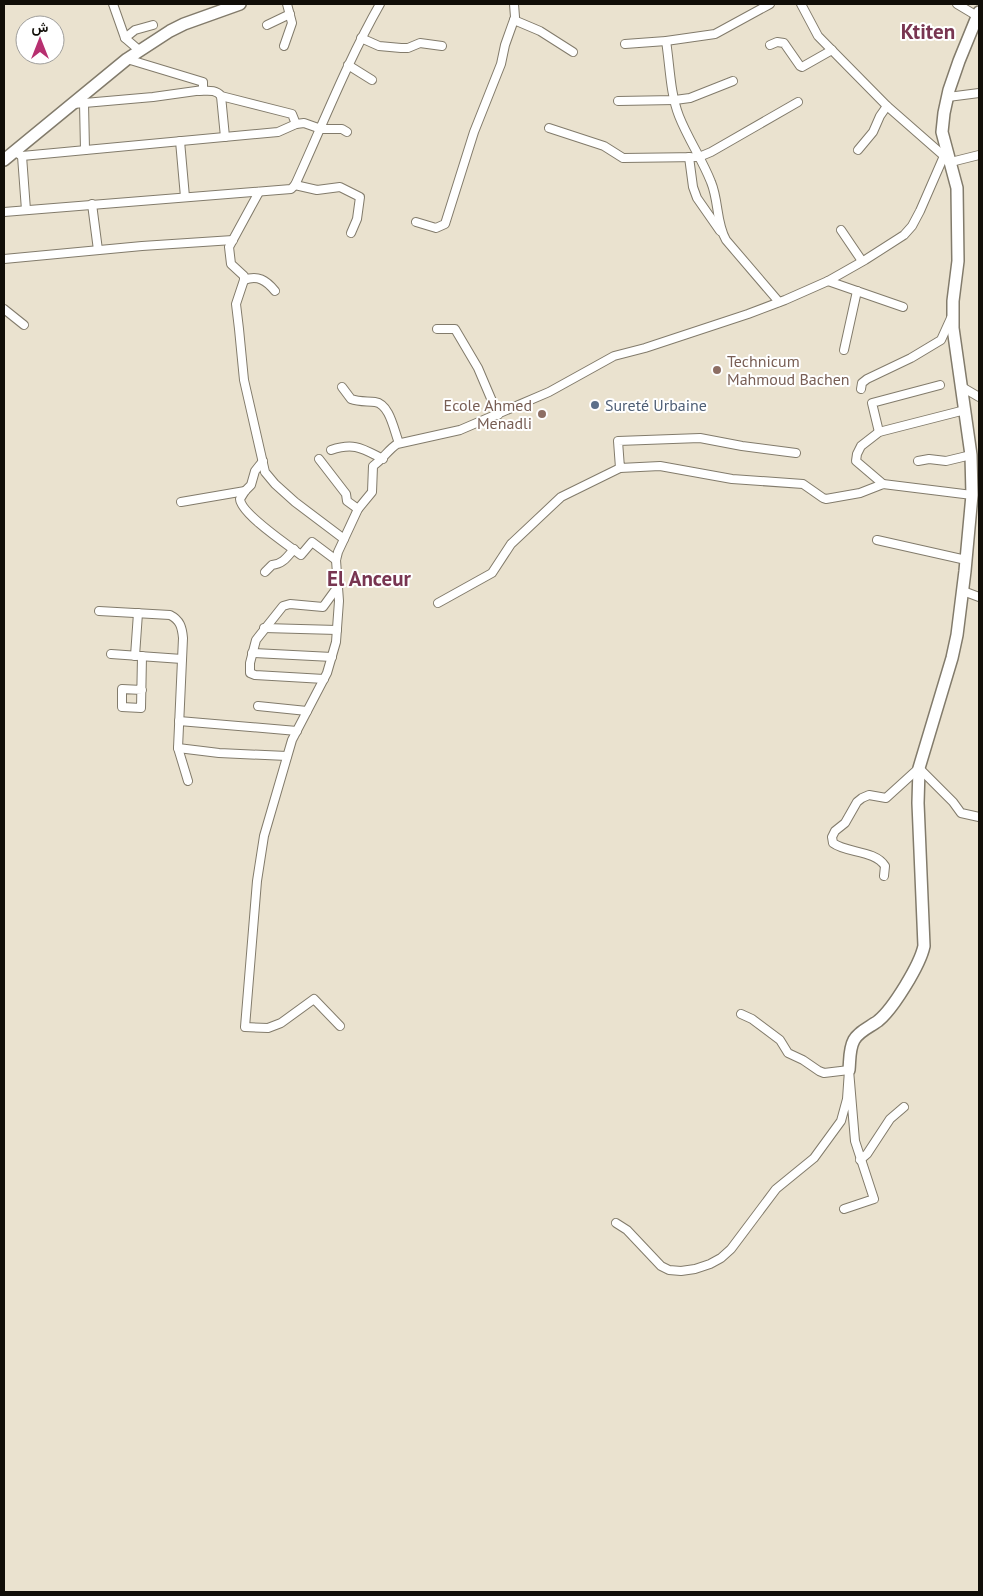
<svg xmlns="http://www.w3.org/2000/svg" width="983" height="1596" font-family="'PT Sans',Vazirmatn,sans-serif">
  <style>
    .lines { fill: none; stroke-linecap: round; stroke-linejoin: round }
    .street-casing { stroke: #827b6b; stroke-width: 10 }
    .secondary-casing { stroke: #827b6b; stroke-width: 14 }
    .street { stroke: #fff; stroke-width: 8 }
    .secondary { stroke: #fff; stroke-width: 11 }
    .education-dot { fill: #8d6e63; stroke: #fff; stroke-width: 2 }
    .service-dot { fill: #5c6f8a; stroke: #fff; stroke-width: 2 }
    .labels { text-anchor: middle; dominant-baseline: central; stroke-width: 4; stroke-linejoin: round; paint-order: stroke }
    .education-label { font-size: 16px; fill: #785e54; stroke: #fff; text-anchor: start }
    .service-label { font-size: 16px; fill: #4e5e75; stroke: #fff; text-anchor: start }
    .district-label { font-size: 21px; font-weight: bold; fill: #783551; stroke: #fff }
  </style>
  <rect width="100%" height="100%" fill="#eae2cf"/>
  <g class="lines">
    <defs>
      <g id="street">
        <path d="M 113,4 L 125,38 L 140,51"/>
        <path d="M 801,4 L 818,36 L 887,106 L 944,156"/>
        <path d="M 957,4 L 977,16"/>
        <path d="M 514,20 L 540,31 L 573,52"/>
        <path d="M 267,25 L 290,14"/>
        <path d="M 125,38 L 135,30 L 153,25"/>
        <path d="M 361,38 L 379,46 L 401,48 L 408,48 L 420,43 L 442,46"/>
        <path d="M 666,41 C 670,66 670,93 679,116 C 688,139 702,159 711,182 C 719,201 716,223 726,240 L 779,302"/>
        <path d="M 625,44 L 666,41 L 715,34 L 770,4"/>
        <path d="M 770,45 L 777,42 L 784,43 L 800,66 L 802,67 L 832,50"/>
        <path d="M 284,46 L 292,23 L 287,4"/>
        <path d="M 348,65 L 372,80"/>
        <path d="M 199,91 C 207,91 216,89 221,96 L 225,137"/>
        <path d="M 221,96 L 292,114 L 296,124"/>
        <path d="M 948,97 L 979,93"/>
        <path d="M 618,101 L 675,100 L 690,98 L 733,81"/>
        <path d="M 84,103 L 85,150"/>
        <path d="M 73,104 L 153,97 L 203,90 L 203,82 L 127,59"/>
        <path d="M 549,128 L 604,146 L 623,158 L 699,157 L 711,152 L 798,102"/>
        <path d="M 180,141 L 185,197"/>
        <path d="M 858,150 L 873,132 L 880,116 L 887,106"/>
        <path d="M 14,151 L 22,156 L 278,132 L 296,124 L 304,123 L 321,129 L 342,129 L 347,132"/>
        <path d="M 22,156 L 26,210"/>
        <path d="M 689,157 L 693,187 L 697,198 L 720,231"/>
        <path d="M 951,162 L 979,155"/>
        <path d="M 295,185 L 317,190 L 340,187 L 360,197 L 357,219 L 351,233"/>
        <path d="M 259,192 L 229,247 L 231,264 L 244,276 L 244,280 L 236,304 L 239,329 L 244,380 L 265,472 L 275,484 L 295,502 L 344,539"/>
        <path d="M 92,204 L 98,250"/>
        <path d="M 4,212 L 291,189 L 295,185 C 323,124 347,62 380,4"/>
        <path d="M 416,222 L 436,228 L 445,224 L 474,132 L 501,64 L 505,45 L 515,17 L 514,4"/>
        <path d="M 841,230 L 862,261"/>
        <path d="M 4,259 L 142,246 L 233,240"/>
        <path d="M 244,280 C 258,275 266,280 275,291"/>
        <path d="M 828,281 L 903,307"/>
        <path d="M 4,309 L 24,325"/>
        <path d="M 437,329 L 455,329 L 478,368 L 498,415"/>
        <path d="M 844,350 L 857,291"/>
        <path d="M 342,387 L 351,399 C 359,402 367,401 375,402 C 390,404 394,431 399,443"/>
        <path d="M 962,387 L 979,397"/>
        <path d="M 861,389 L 862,383 L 867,379 L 911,358 L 941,340 L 951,318"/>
        <path d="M 879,432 L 872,403 L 940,385"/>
        <path d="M 331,450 C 355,442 363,449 383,459"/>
        <path d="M 796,453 L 742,446 L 700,438 L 618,441 L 620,468 L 660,466 L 732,479 L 803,484 L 823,498 L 826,499 L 860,493 L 883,484 L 972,495"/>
        <path d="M 319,459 L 346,494 L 347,501 L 358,509"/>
        <path d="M 263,461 L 255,471 L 251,485 L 245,491 L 240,499 C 241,514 288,545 301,555 L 312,542 L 336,560"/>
        <path d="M 918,461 L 929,459 L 946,461 L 971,455"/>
        <path d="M 883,484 L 856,461 L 857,454 L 861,446 L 879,432 L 965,410"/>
        <path d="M 181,502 L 245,491"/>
        <path d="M 877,540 L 966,560"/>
        <path d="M 265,572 L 272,565 C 283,564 287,557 294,549"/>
        <path d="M 963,591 L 979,597"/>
        <path d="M 438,603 L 492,573 L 511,544 L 561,497 L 620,468"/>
        <path d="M 99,611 L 170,615 C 180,620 182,627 183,638 L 178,748 L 188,781"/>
        <path d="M 264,628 L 337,630"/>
        <path d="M 252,653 L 332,657"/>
        <path d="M 111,654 L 182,659"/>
        <path d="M 135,656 L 138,613"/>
        <path d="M 324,679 L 255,675 L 250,673 L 250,663 L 256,640 L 283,606 L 290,604 L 323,607 L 339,585"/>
        <path d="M 142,690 L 122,689 L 122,707 L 141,708 L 142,656"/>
        <path d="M 258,706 L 307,711"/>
        <path d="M 179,721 L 297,731"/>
        <path d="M 178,748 L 219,753 L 287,756"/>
        <path d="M 884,876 L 885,866 C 875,850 846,853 833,843 L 832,837 L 835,831 L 845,823 L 857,802 L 862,798 L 869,795 L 886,798 L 919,768 L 953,802 L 961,813 L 979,817"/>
        <path d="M 741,1014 L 752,1019 L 780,1040 L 788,1053 L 803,1060 L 819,1071 L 824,1073 L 849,1070"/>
        <path d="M 340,1026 L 314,999 L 281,1023 L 268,1028 L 245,1027 L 257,881 L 264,836 L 292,740 L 327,673 L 336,642 L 339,601 L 336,560 L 338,552 L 358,509 L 372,492 L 373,466 C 383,459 388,450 397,444 L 460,430 L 549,392 L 614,356 L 645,348 L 748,314 L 785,300 L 828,281 L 865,260 L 904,235 L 912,226 L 920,211 L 947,149"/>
        <path d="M 860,1160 L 867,1154 L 890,1119 L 904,1107"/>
        <path d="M 616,1223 L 627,1230 L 661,1266 L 669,1270 L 681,1271 L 695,1269 L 710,1264 L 721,1258 L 731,1249 L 776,1189 L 814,1158 L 841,1121 L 847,1099 L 849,1070 L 855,1141 L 874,1199 L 844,1209"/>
      </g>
      <g id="secondary">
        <path d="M 4,160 L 127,59 L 170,31 L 184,24 L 240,4"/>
        <path d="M 849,1070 C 850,1060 849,1049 854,1040 C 859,1031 870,1027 878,1021 C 893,1009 920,965 924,946 L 918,803 L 919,768 L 952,658 L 957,635 L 965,571 L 972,495 L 971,455 L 953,328 L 953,301 L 958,261 L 957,188 L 942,132 L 944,113 L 949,90 L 959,61 L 979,12"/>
      </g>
    </defs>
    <!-- street casing -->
    <use href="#street" class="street-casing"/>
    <!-- secondary casing -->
    <use href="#secondary" class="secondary-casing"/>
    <!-- street -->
    <use href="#street" class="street"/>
    <!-- secondary -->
    <use href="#secondary" class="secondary"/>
  </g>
  <!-- markers -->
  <g class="education-dot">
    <circle cx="717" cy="370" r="5"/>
    <circle cx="542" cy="414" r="5"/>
  </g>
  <circle class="service-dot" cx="595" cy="405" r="5"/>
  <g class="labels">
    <!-- education labels -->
    <g class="education-label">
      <text x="727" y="361">Technicum<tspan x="727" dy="18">Mahmoud Bachen</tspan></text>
      <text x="532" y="405" text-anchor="end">Ecole Ahmed<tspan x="532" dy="18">Menadli</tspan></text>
    </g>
    <!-- service labels -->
    <g class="service-label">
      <text x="605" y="405">Sureté Urbaine</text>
    </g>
    <!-- district labels -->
    <g class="district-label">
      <text x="928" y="31">Ktiten</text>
      <text x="369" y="578">El Anceur</text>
    </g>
  </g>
  <!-- border -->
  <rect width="983" height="1596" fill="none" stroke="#110e08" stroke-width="10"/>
  <!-- north arrow -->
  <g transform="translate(40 40)"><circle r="24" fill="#ffffff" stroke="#a09f9c"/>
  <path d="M0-4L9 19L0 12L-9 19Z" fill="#b73070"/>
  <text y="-8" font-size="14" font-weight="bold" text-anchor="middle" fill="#110e08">ش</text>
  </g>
</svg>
